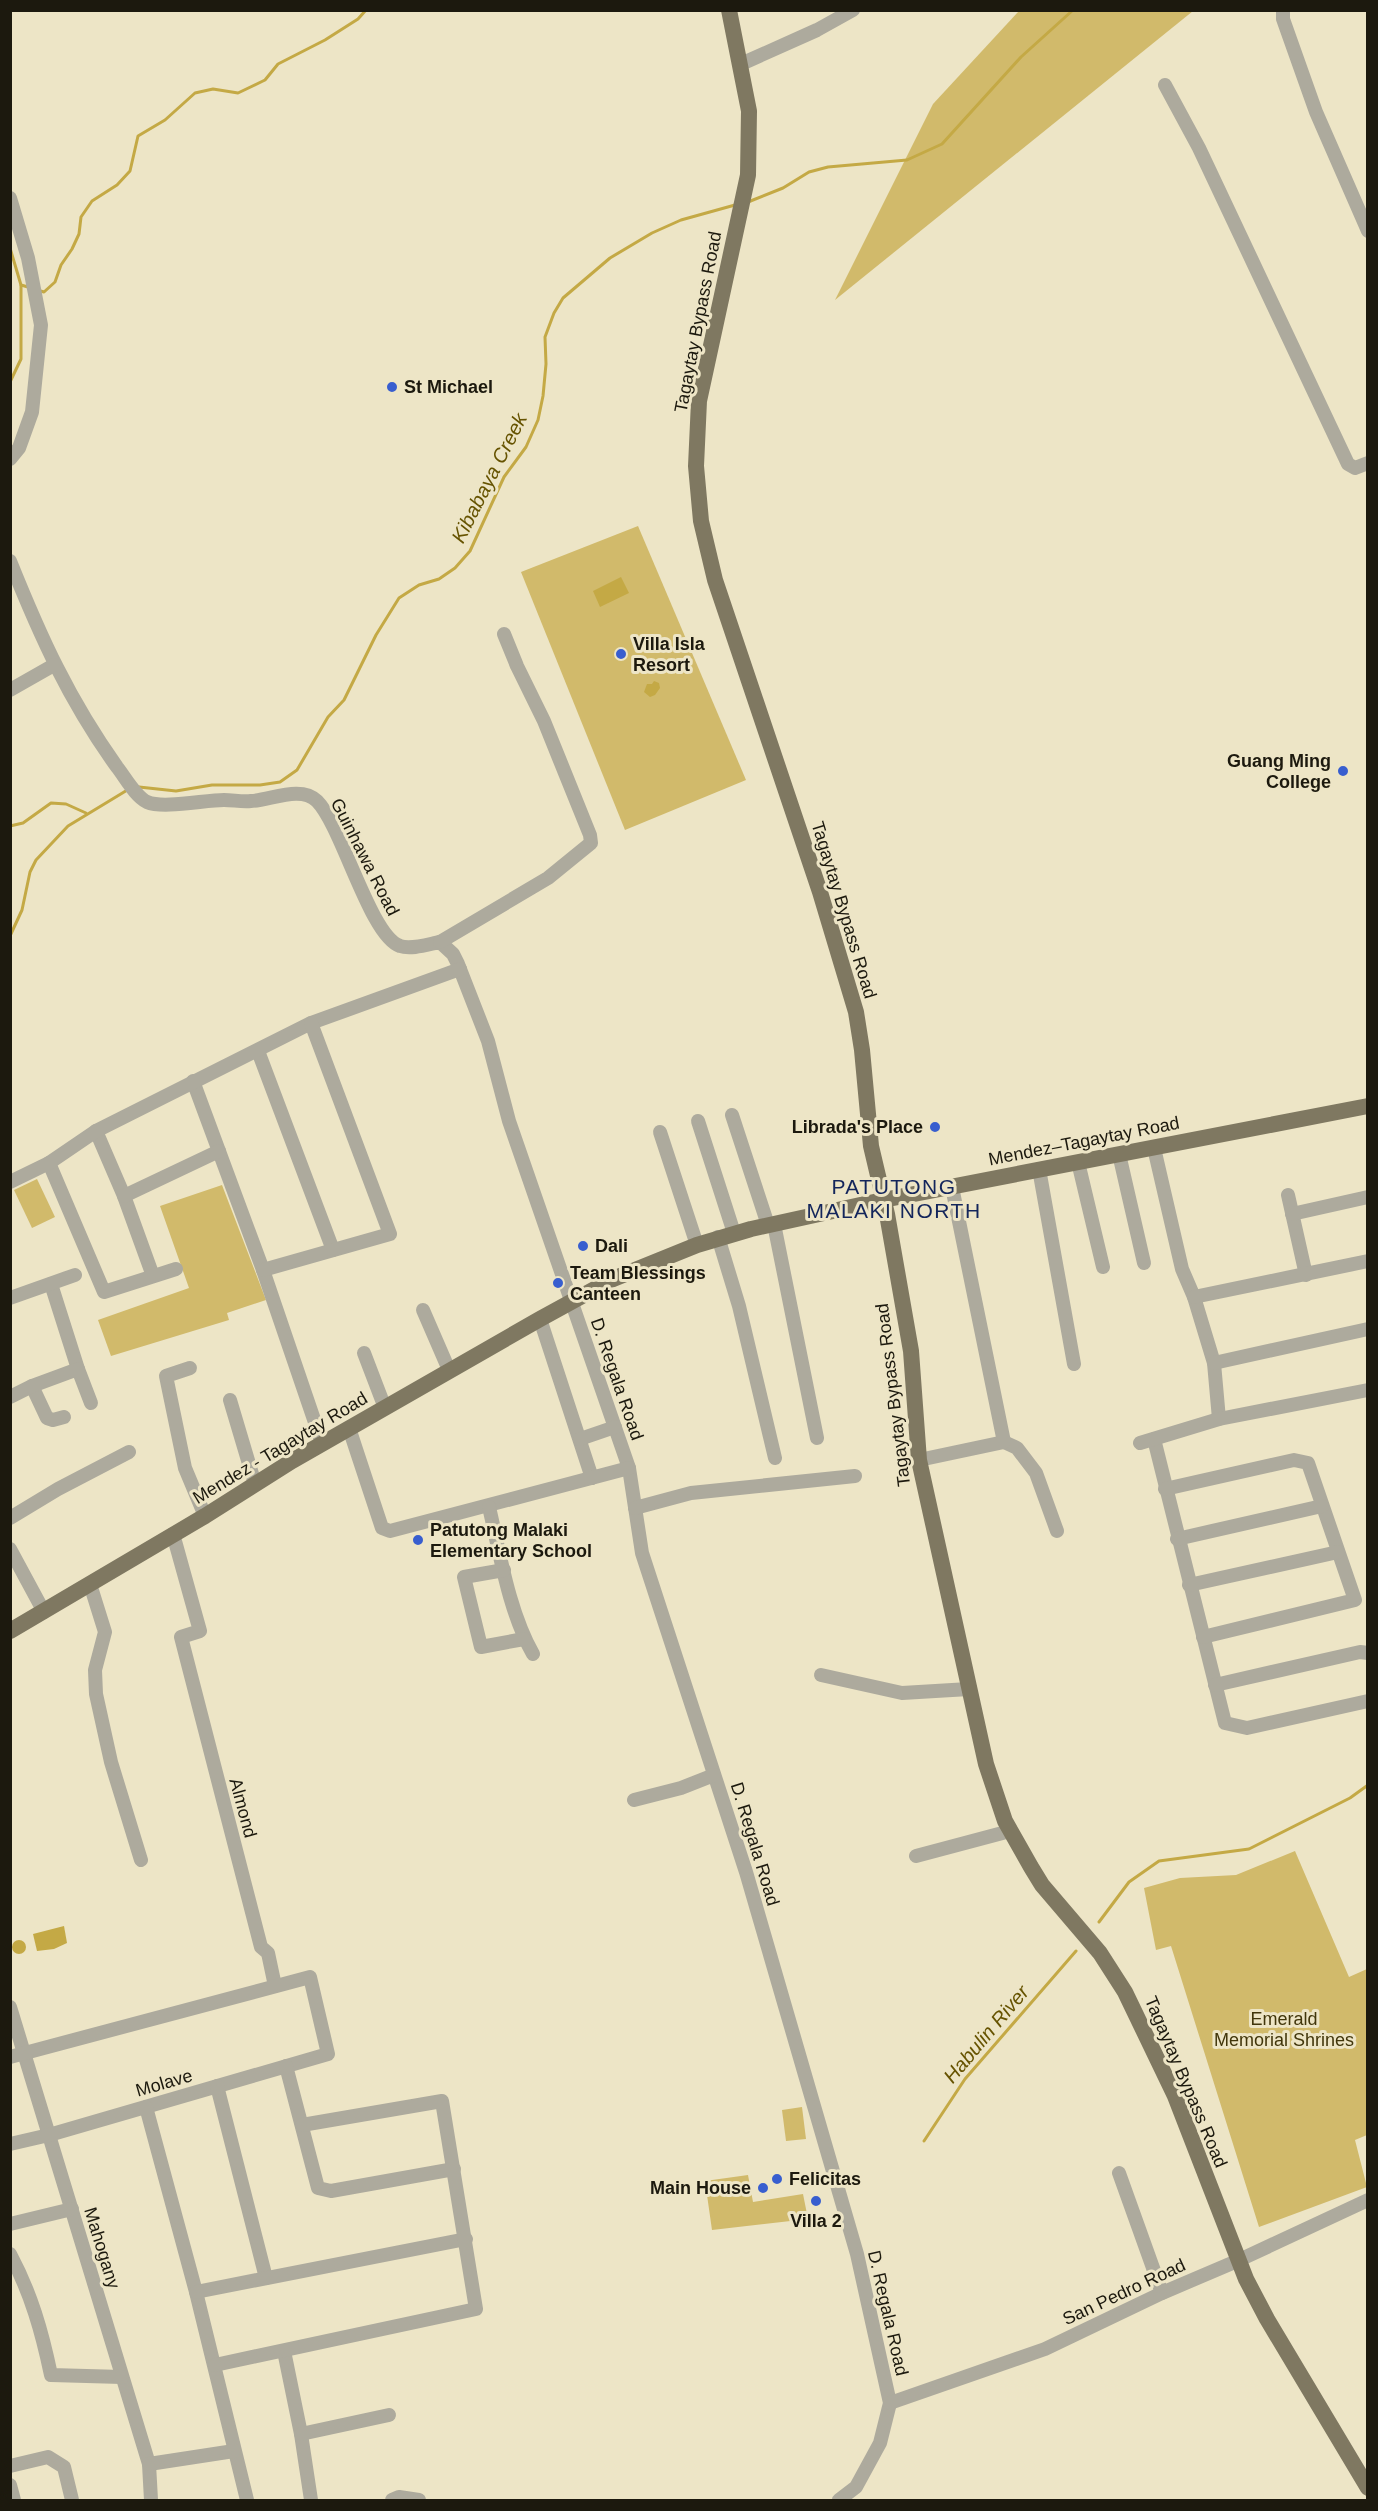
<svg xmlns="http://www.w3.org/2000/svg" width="1378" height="2511" font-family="Arial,sans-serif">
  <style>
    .green { fill: #d1ba6b }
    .water { fill: #c4a945 }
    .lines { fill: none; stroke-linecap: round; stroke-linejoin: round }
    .stream { stroke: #c4a945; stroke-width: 3 }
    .minor { stroke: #adaa9d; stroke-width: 14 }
    .major { stroke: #7f7861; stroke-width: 16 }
    .poi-dot { fill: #385ecf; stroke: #ede5c6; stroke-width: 2 }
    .labels { text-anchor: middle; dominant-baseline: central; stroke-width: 6; stroke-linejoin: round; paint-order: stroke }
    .street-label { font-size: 18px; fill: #1c190e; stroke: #ede5c6 }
    .poi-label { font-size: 18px; font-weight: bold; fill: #1c190e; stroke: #ede5c6; text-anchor: start }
    .park-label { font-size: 18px; fill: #41360b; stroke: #ede5c6 }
    .water-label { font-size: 20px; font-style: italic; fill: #665301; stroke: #ede5c6 }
    .quarter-label { font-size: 21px; letter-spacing: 1.5px; fill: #13255b; stroke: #ede5c6 }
  </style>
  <rect width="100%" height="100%" fill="#ede5c6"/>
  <!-- green -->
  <g class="green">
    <path d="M 1019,11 L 1193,11 L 835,300 L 933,104 Z"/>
    <path d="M 638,526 L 746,780 L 625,830 L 521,572 Z"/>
    <path d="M 37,1179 L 55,1217 L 32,1228 L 14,1190 Z"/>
    <path d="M 222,1185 L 266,1300 L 227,1313 L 229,1320 L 111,1356 L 98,1320 L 189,1288 L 160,1206 Z"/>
    <path d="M 1295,1851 L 1349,1977 L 1367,1969 L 1367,2135 L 1355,2140 L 1367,2187 L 1259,2227 L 1171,1946 L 1156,1950 L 1144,1888 L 1180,1878 L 1236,1875 Z"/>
    <path d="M 802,2107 L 806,2139 L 786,2141 L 782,2110 Z"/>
    <path d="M 748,2175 L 753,2202 L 803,2194 L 808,2219 L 712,2230 L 705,2181 Z"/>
  </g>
  <!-- water -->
  <g class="water">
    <path d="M 621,577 L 629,593 L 600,607 L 593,591 Z"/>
    <path d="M 654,681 L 659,683 L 660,688 L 655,695 L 650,697 L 644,692 L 647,684 L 652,684 Z"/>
    <path d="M 64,1926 L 67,1943 L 54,1949 L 37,1951 L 33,1934 Z"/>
    <circle cx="19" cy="1947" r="7"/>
  </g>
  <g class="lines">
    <!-- stream -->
    <g class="stream">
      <path d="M 748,202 L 783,188 L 809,172 L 828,167 L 907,160 L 942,144 L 1021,57 L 1073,10"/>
      <path d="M 10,248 L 21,285 L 28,287"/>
      <path d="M 37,290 L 44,292 L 55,282 L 61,265 L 72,249 L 79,234 L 81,217 L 92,201 L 117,185 L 130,171 L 138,136 L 165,120 L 195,93 L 213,89 L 238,93 L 265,80 L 278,64 L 325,40 L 358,19 L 366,10"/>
      <path d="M 10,382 L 21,359 L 21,285"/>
      <path d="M 139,787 L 176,791 L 212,785 L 260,785 L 280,782 L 297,770 L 328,717 L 344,700 L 376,635 L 399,598 L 419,585 L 439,579 L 455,568 L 470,551 L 504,477 L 526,447 L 538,420 L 543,396 L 546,364 L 545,337 L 554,313 L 563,298 L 610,258 L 652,233 L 681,220 L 735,205"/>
      <path d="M 10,826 L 23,823 L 51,803 L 66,804 L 86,813"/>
      <path d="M 10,936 L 22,910 L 30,872 L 36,860 L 68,826 L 129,789"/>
      <path d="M 1099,1922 L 1129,1882 L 1159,1861 L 1249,1849 L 1350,1798 L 1368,1785"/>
      <path d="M 924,2141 L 965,2079 L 1076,1951"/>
    </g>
    <!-- minor -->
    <g class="minor">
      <path d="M 1283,10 L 1283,19 L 1316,112 L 1368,231"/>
      <path d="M 741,64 L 817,30 L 853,10"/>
      <path d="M 1165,85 L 1199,148 L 1348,464 L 1355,468 L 1368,463"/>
      <path d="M 10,198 L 28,258 L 41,325 L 32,412 L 19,448 L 10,459"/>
      <path d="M 10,561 C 41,638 69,700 117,767 C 125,777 135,796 147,802 C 163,809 205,800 224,800 C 233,800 242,802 251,801 C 271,800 301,785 317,801 C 342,826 370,936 400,946 C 411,950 429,944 440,942 L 453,954 L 458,964 L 488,1041 L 509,1121 L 629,1468 L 642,1553 L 746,1872 L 857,2254 L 890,2403 L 880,2443 L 856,2487 L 839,2500"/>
      <path d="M 10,690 L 54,665"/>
      <path d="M 440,942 L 548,878 L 591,843 L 590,835 L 544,721 L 517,666 L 504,634"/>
      <path d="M 258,1051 L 333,1250"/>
      <path d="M 193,1081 L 263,1270 L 322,1443"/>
      <path d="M 732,1115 L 768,1225"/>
      <path d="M 698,1121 L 734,1233"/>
      <path d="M 96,1131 L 124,1196 L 153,1276"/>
      <path d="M 660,1132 L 697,1245"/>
      <path d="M 1154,1148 L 1182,1269 L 1194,1297 L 1214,1363 L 1219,1419"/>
      <path d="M 1119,1154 L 1144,1263"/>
      <path d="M 1078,1162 L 1103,1267"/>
      <path d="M 49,1163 L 104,1292 L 176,1269"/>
      <path d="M 1039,1169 L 1074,1364"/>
      <path d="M 10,1182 L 49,1163 L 96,1131 L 311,1023 L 460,969"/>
      <path d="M 1288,1195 L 1306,1275"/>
      <path d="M 124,1196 L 219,1151"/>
      <path d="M 1292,1214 L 1368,1197"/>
      <path d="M 774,1224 L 817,1438"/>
      <path d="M 718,1237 L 739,1306 L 775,1458"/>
      <path d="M 263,1270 L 390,1234 L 311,1023"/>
      <path d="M 51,1284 L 78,1369"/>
      <path d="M 1194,1297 L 1368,1261"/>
      <path d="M 10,1298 L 75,1275"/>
      <path d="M 423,1310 L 449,1370"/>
      <path d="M 540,1319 L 592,1478"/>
      <path d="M 364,1353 L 385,1408"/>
      <path d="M 1214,1363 L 1368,1329"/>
      <path d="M 190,1368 L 166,1376 L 185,1468 L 205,1516"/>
      <path d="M 32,1386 L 47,1418 L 53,1420 L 64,1417"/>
      <path d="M 10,1397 L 32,1386 L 78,1369 L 91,1403"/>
      <path d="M 230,1400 L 255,1484"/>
      <path d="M 349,1428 L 382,1528 L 390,1531 L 629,1468"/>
      <path d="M 580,1439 L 615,1427"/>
      <path d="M 1154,1439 L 1225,1723 L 1247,1728 L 1368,1701"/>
      <path d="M 1004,1442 L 1017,1448 L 1036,1473 L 1057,1531"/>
      <path d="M 1140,1443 L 1219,1419 L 1368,1390"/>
      <path d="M 919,1460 L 1004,1442 L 952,1187"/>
      <path d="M 1165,1489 L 1294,1460 L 1308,1463 L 1355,1600 L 1203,1637"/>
      <path d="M 489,1507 C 500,1554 509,1612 533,1654"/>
      <path d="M 635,1508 L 691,1493 L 855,1476"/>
      <path d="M 10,1518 L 58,1489 L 129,1452"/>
      <path d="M 173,1534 L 200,1631 L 181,1637 L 261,1947 L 268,1953 L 275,1986"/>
      <path d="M 1177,1539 L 1322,1506"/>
      <path d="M 10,1549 L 44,1612"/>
      <path d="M 504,1570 L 464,1577 L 481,1647 L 524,1639"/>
      <path d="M 90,1584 L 105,1632 L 95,1670 L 96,1694 L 111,1762 L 141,1860"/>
      <path d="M 1189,1585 L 1338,1552"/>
      <path d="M 821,1675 L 902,1693 L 969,1689"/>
      <path d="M 1215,1685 L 1360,1652 L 1368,1653"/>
      <path d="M 634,1800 L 681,1788 L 714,1775"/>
      <path d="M 916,1856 L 1010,1831"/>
      <path d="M 10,2007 L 149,2464 L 151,2500"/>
      <path d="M 10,2057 L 310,1977 L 328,2054 L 49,2135 L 10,2144"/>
      <path d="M 286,2066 L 318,2188 L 331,2191 L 454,2169"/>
      <path d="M 217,2086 L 266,2278"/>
      <path d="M 146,2107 L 196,2292 L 247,2500"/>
      <path d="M 1119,2173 L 1162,2293"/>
      <path d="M 10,2224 L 72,2209"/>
      <path d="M 10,2254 C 31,2293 42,2332 51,2375 L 122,2377"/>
      <path d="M 196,2292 L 466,2239"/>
      <path d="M 284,2351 L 301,2434 L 311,2500"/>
      <path d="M 215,2365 L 476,2309 L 442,2101 L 302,2125"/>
      <path d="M 890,2403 L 1045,2349 L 1162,2293 L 1237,2261 L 1368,2200"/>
      <path d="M 301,2434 L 389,2415"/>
      <path d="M 149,2464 L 234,2451"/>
      <path d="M 10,2466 L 48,2457 L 64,2467 L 72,2500"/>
      <path d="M 10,2485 L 14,2500"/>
      <path d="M 392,2500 L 399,2497 L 419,2500"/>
    </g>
    <!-- major -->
    <g class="major">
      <path d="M 729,10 L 749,111 L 748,175 L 699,401 L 696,466 L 701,521 L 715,580 L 820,892 L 856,1012 L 862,1050 L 871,1146 L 887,1214 L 911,1351 L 919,1460 L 986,1764 L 1005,1821 L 1031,1867 L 1042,1885 L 1100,1953 L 1125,1992 L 1175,2096 L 1246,2279 L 1267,2319 L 1368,2488"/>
      <path d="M 10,1631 L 205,1516 L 292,1461 L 540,1319 L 613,1279 L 697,1245 L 751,1229 L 883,1200 L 1368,1106"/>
    </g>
  </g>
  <!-- markers -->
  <g class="poi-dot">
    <circle cx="392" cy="387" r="6"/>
    <circle cx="621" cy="654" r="6"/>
    <circle cx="1343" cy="771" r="6"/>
    <circle cx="935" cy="1127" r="6"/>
    <circle cx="583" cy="1246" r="6"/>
    <circle cx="558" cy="1283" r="6"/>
    <circle cx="418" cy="1540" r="6"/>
    <circle cx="777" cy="2179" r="6"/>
    <circle cx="763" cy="2188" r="6"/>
    <circle cx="816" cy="2201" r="6"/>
  </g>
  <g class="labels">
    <!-- street labels -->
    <g class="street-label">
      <text transform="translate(698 322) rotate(-79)">Tagaytay Bypass Road</text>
      <text transform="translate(365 857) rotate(63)">Guinhawa Road</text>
      <text transform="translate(844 910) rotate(73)">Tagaytay Bypass Road</text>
      <text transform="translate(1084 1141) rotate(-11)">Mendez–Tagaytay Road</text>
      <text transform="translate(617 1379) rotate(71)">D. Regala Road</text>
      <text transform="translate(893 1395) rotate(-97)">Tagaytay Bypass Road</text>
      <text transform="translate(280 1448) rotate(-31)">Mendez - Tagaytay Road</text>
      <text transform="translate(243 1808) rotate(75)">Almond</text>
      <text transform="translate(755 1844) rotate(73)">D. Regala Road</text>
      <text transform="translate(1186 2082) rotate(67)">Tagaytay Bypass Road</text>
      <text transform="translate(164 2083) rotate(-16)">Molave</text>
      <text transform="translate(102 2248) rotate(73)">Mahogany</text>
      <text transform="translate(1124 2292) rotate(-25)">San Pedro Road</text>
      <text transform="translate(888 2313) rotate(77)">D. Regala Road</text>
    </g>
    <!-- poi labels -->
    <g class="poi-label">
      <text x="404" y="387">St Michael</text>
      <text x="633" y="644">Villa Isla<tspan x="633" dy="21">Resort</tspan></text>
      <text x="1331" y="761" text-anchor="end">Guang Ming<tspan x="1331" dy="21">College</tspan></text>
      <text x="923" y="1127" text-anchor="end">Librada's Place</text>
      <text x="595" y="1246">Dali</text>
      <text x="570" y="1273">Team Blessings<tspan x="570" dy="21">Canteen</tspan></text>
      <text x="430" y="1530">Patutong Malaki<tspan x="430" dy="21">Elementary School</tspan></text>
      <text x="789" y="2179">Felicitas</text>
      <text x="751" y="2188" text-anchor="end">Main House</text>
      <text x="816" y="2221" text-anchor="middle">Villa 2</text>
    </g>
    <!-- park labels -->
    <g class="park-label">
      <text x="1284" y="2019">Emerald<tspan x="1284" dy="21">Memorial Shrines</tspan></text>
    </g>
    <!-- water labels -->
    <g class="water-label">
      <text transform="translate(489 478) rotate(-63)">Kibabaya Creek</text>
      <text transform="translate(986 2034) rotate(-50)">Habulin River</text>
    </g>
    <!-- quarter labels -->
    <g class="quarter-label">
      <text x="894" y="1186">PATUTONG<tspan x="894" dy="24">MALAKI NORTH</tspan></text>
    </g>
  </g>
  <!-- border -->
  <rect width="1378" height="2511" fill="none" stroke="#1c190e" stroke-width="24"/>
</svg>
